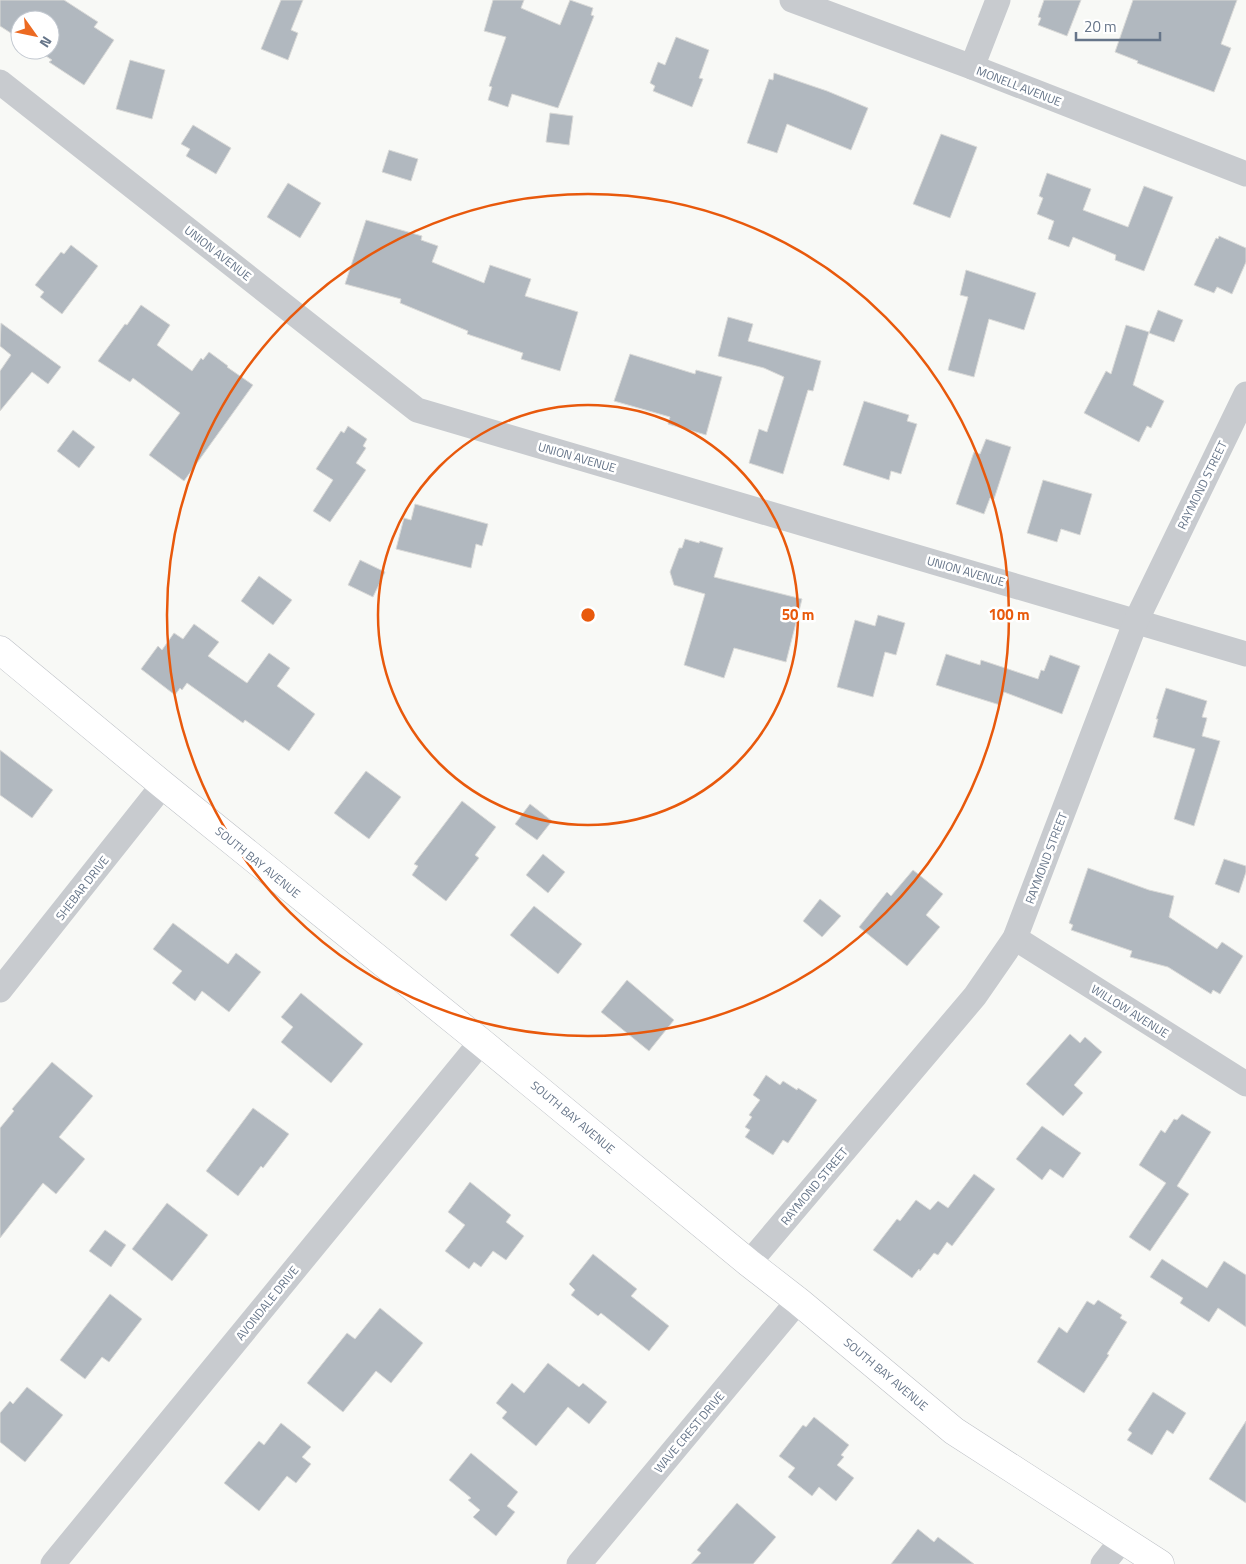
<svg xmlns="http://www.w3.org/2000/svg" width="1246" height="1564" font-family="'Titillium Web',sans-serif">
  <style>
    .building { fill: #b1b8bf; stroke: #dadad8 }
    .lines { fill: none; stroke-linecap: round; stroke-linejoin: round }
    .secondary-casing { stroke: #bdc0c6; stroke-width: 29 }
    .street { stroke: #c8cbcf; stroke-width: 25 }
    .secondary { stroke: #fff; stroke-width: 28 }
    .ring { fill: none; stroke: #e8590c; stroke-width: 2.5 }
    .labels { text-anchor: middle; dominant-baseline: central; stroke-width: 5; stroke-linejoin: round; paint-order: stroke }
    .street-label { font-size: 12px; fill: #667589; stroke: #fff }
    .centre { fill: #e8590c; stroke: #fff; stroke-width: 2.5 }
    .ring-label { font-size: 15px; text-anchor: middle; font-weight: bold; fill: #e8590c; stroke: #fff; stroke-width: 5; stroke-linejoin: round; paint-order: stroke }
  </style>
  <rect width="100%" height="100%" fill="#f8f9f6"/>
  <!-- building -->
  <g class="building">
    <path d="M 0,0 L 64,0 L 98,22 L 94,27 L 114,40 L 84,85 L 49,62 L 52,60 L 37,50 L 50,50 L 50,20 L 20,20 L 20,39 L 0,26 Z"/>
    <path d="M 281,0 L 303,0 L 291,30 L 298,33 L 288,60 L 261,49 Z"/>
    <path d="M 493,0 L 524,0 L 521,8 L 560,25 L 570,0 L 593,8 L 591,15 L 594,16 L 558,108 L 512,94 L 508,107 L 488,100 L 492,87 L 489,86 L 506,37 L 484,31 Z"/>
    <path d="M 1044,0 L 1081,0 L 1067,36 L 1038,25 L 1041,18 L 1038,17 Z"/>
    <path d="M 1133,0 L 1237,0 L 1221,44 L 1231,48 L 1214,92 L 1137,63 L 1138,61 L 1115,52 Z"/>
    <path d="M 676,37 L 709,50 L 699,78 L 703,79 L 692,107 L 653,91 L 655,86 L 650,83 L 658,62 L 665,65 Z"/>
    <path d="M 130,60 L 165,70 L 152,119 L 116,109 Z"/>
    <path d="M 774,73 L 827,91 L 868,108 L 851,150 L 787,124 L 777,153 L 747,143 L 769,79 L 773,80 Z"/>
    <path d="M 550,113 L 573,116 L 569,145 L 546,142 Z"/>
    <path d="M 193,125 L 231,148 L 216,174 L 186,156 L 190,149 L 181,144 Z"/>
    <path d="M 941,134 L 977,147 L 950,218 L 913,204 Z"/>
    <path d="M 389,150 L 418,159 L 411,181 L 382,172 Z"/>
    <path d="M 1047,173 L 1091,189 L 1083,210 L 1128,227 L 1144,186 L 1173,197 L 1144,271 L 1115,260 L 1116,255 L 1073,237 L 1069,247 L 1048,239 L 1054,221 L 1037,214 L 1043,198 L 1039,196 Z"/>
    <path d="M 288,183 L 321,203 L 300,238 L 267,217 Z"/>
    <path d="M 366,220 L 422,236 L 421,240 L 438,246 L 432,262 L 484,283 L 490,265 L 531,279 L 525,296 L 578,312 L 560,371 L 521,359 L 523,353 L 467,334 L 468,331 L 400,303 L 401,299 L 345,284 Z"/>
    <path d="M 1219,236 L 1246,248 L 1246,262 L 1232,294 L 1217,287 L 1214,293 L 1194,285 L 1216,238 L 1218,239 Z"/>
    <path d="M 71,245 L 98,266 L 62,314 L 40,297 L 44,292 L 35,285 L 61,252 L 64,254 Z"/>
    <path d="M 966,270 L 1036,293 L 1024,330 L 989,319 L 974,377 L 948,370 L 968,297 L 960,295 Z"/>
    <path d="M 141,305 L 170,325 L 157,345 L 192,371 L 201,358 L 203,360 L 209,352 L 228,366 L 227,367 L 253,385 L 184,481 L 149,455 L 180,413 L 133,378 L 130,382 L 98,361 L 125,324 L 127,325 Z"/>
    <path d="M 1158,310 L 1183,320 L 1174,342 L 1149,333 Z"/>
    <path d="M 728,317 L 753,324 L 748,341 L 821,361 L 813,391 L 808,390 L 783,474 L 749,463 L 759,429 L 767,432 L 784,377 L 764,368 L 718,356 Z"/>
    <path d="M 1,323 L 61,367 L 48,384 L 32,372 L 0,411 L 0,371 L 11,355 L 0,346 Z"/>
    <path d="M 1126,325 L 1149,332 L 1133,385 L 1164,401 L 1151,428 L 1147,426 L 1139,442 L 1084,413 L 1106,371 L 1111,374 Z"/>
    <path d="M 630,354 L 695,374 L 696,370 L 722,377 L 706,435 L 668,424 L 670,417 L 614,401 Z"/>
    <path d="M 864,401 L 909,415 L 907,421 L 917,424 L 901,474 L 891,471 L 889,480 L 843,465 Z"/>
    <path d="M 348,426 L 367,439 L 363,446 L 366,448 L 356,463 L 366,470 L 330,522 L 313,511 L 333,480 L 316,469 L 341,431 L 344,433 Z"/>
    <path d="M 73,430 L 95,447 L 79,468 L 57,451 Z"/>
    <path d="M 986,439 L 1011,447 L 994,499 L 990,498 L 984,514 L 956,504 L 974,452 L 980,454 Z"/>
    <path d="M 1043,480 L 1092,494 L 1080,535 L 1061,529 L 1057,542 L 1027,533 Z"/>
    <path d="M 415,504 L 488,524 L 482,546 L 476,544 L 471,568 L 396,549 L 404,518 L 411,520 Z"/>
    <path d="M 685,539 L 699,543 L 700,541 L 723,548 L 714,577 L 802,599 L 786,662 L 734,648 L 724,678 L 684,665 L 705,594 L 674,585 L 670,572 L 679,548 L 682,548 Z"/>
    <path d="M 360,560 L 385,572 L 373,597 L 348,585 Z"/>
    <path d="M 259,576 L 292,600 L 273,625 L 241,601 Z"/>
    <path d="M 878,615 L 905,623 L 896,655 L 885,652 L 873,697 L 837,687 L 855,620 L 875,626 Z"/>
    <path d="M 194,624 L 219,642 L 208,656 L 247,683 L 269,653 L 290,668 L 277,686 L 315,714 L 289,751 L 245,720 L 243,723 L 187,683 L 182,690 L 180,688 L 175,695 L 141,669 L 158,646 L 162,650 L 174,633 L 183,639 Z"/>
    <path d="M 946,654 L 980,665 L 981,660 L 1038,679 L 1041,670 L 1044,671 L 1050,655 L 1080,666 L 1062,714 L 1004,692 L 1000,705 L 936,685 Z"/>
    <path d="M 1166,688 L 1207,701 L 1202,717 L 1207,718 L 1202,736 L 1220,741 L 1194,826 L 1174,819 L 1195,749 L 1153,737 L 1158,719 L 1156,719 Z"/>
    <path d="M 0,750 L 53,790 L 32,818 L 0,795 Z"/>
    <path d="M 366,771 L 401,797 L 369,839 L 334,813 Z"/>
    <path d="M 462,801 L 496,827 L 475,855 L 479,858 L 446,901 L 412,875 L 418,866 L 414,864 Z"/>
    <path d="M 530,804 L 552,821 L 537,840 L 515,824 Z"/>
    <path d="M 543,854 L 565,872 L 548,893 L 526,875 Z"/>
    <path d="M 1224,859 L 1246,866 L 1246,872 L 1239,893 L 1215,884 Z"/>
    <path d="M 1088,868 L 1149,890 L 1174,896 L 1169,917 L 1217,949 L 1222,942 L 1243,956 L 1220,994 L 1213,990 L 1211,994 L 1168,967 L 1130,957 L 1132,951 L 1071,930 L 1073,925 L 1069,923 Z"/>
    <path d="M 913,870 L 943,894 L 926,915 L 940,927 L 907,966 L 859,927 L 887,892 L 891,896 Z"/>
    <path d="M 820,899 L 841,916 L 822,937 L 803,921 Z"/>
    <path d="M 534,906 L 582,944 L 558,974 L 510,935 Z"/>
    <path d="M 173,923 L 228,964 L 236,953 L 261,972 L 229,1012 L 202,991 L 195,1001 L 172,983 L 182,971 L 153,949 Z"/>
    <path d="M 627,980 L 674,1020 L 649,1051 L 601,1012 Z"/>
    <path d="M 301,993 L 363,1044 L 331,1083 L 281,1042 L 293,1027 L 281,1017 Z"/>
    <path d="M 1070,1034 L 1080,1043 L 1085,1037 L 1102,1052 L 1074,1085 L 1083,1093 L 1063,1116 L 1026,1084 Z"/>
    <path d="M 52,1062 L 93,1096 L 59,1137 L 85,1159 L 56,1194 L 43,1183 L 0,1238 L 0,1128 L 14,1111 L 12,1109 Z"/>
    <path d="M 766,1075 L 780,1085 L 783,1081 L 797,1090 L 798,1088 L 817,1100 L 788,1143 L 783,1140 L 773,1155 L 745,1137 L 750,1130 L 745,1127 L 752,1117 L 749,1115 L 760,1100 L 753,1095 Z"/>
    <path d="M 253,1108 L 289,1134 L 263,1168 L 261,1166 L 238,1196 L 206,1171 Z"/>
    <path d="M 1182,1114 L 1211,1132 L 1177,1186 L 1189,1194 L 1150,1251 L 1129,1237 L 1166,1183 L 1139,1165 L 1161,1130 L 1165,1133 L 1174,1119 L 1177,1120 Z"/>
    <path d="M 1042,1126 L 1081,1153 L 1063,1178 L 1050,1169 L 1042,1180 L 1016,1159 Z"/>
    <path d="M 974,1174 L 995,1189 L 952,1246 L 947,1242 L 938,1255 L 934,1253 L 920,1271 L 919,1269 L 912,1278 L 873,1250 L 897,1219 L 900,1221 L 916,1200 L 930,1210 L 938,1201 L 948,1208 Z"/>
    <path d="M 470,1182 L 511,1215 L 506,1222 L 524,1236 L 506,1260 L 493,1251 L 481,1267 L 474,1262 L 469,1269 L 445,1251 L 465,1225 L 448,1212 Z"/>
    <path d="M 167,1203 L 208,1235 L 172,1281 L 132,1249 Z"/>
    <path d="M 105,1230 L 126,1245 L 111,1267 L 89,1251 Z"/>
    <path d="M 593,1254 L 637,1289 L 631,1296 L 669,1326 L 649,1351 L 601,1313 L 598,1316 L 571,1295 L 575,1290 L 569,1284 Z"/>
    <path d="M 1162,1259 L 1207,1288 L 1224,1261 L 1246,1275 L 1246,1327 L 1218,1308 L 1209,1322 L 1180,1303 L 1183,1298 L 1150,1277 Z"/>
    <path d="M 110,1294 L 142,1319 L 109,1362 L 102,1357 L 85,1379 L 60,1360 Z"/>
    <path d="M 1098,1300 L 1122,1315 L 1120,1318 L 1127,1322 L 1107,1354 L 1109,1355 L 1084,1393 L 1037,1362 L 1059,1327 L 1067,1333 L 1087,1301 L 1094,1305 Z"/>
    <path d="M 380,1308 L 423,1343 L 391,1383 L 376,1371 L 343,1412 L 307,1383 L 347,1333 L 355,1339 Z"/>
    <path d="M 548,1363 L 579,1387 L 583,1383 L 607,1402 L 589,1424 L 568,1407 L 536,1446 L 502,1418 L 507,1412 L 496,1403 L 512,1383 L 524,1393 Z"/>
    <path d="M 27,1387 L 63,1415 L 25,1462 L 0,1442 L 0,1413 L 10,1401 L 13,1404 Z"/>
    <path d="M 1153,1392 L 1186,1413 L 1173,1434 L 1167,1430 L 1152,1455 L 1127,1440 L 1132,1433 L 1128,1430 Z"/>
    <path d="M 814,1417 L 849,1445 L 841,1455 L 844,1457 L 837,1465 L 854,1478 L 836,1501 L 819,1487 L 812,1496 L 788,1477 L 795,1468 L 779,1456 L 803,1425 L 806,1427 Z"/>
    <path d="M 1246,1421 L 1246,1503 L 1209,1479 Z"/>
    <path d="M 281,1423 L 311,1447 L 302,1457 L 311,1464 L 296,1483 L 287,1476 L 259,1511 L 224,1483 L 259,1441 L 264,1445 Z"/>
    <path d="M 471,1453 L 518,1492 L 507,1506 L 515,1512 L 496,1536 L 473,1517 L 480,1510 L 468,1500 L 471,1498 L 449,1480 Z"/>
    <path d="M 737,1503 L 776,1537 L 753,1564 L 691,1564 L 701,1553 L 697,1550 Z"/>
    <path d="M 918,1529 L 934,1542 L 938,1537 L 974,1564 L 891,1564 Z"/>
  </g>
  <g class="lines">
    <defs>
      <path id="secondary" d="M 0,650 L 163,785 L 481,1042 L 749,1263 L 798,1301 L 954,1431 L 1160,1564"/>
    </defs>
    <!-- secondary casing -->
    <use href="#secondary" class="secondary-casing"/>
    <!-- street -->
    <g class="street">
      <path d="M 792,0 L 972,67 L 1246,174"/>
      <path d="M 972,67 L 998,0"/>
      <path d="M 0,82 L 417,410 L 1246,654"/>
      <path d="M 1015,938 L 1246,1084"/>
      <path d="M 0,990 L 163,785"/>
      <path d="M 749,1263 L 975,996 L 1015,938 L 1136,621 L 1246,394"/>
      <path d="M 53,1564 L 481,1042"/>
      <path d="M 579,1564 L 798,1301"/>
      <path d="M 1103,1564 L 1122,1540"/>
    </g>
    <!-- secondary -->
    <use href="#secondary" class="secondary"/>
  </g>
  <!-- distance rings -->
  <g class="ring">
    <circle cx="588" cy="615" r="210"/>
    <circle cx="588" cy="615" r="421"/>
  </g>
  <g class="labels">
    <!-- street labels -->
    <g class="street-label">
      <text transform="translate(1019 86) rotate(21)">MONELL AVENUE</text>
      <text transform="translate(218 253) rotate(38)">UNION AVENUE</text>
      <text transform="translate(577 457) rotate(16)">UNION AVENUE</text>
      <text transform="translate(1202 485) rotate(-64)">RAYMOND STREET</text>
      <text transform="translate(966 571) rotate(16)">UNION AVENUE</text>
      <text transform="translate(1046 858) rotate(-69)">RAYMOND STREET</text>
      <text transform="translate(258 862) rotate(39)">SOUTH BAY AVENUE</text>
      <text transform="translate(82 888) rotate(-52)">SHEBAR DRIVE</text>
      <text transform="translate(1130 1011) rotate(32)">WILLOW AVENUE</text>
      <text transform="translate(573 1117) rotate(40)">SOUTH BAY AVENUE</text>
      <text transform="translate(814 1186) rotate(-50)">RAYMOND STREET</text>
      <text transform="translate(267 1303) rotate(-51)">AVONDALE DRIVE</text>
      <text transform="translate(886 1374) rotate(40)">SOUTH BAY AVENUE</text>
      <text transform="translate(689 1432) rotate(-50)">WAVE CREST DRIVE</text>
    </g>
  </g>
  <circle cx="588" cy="615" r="8" class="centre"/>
  <g class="ring-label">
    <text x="798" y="620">50 m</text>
    <text x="1009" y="620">100 m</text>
  </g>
  <!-- north arrow -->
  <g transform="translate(35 35) rotate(123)"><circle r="24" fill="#ffffff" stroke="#c2c8d0"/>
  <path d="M0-4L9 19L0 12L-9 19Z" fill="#ec6a22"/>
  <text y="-8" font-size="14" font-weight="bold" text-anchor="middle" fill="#667589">N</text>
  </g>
  <!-- scale -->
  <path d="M1076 32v8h84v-8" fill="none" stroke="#667589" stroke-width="2.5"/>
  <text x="1084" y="32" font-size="15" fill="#667589" stroke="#ffffff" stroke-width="4" paint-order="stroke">20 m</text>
</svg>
